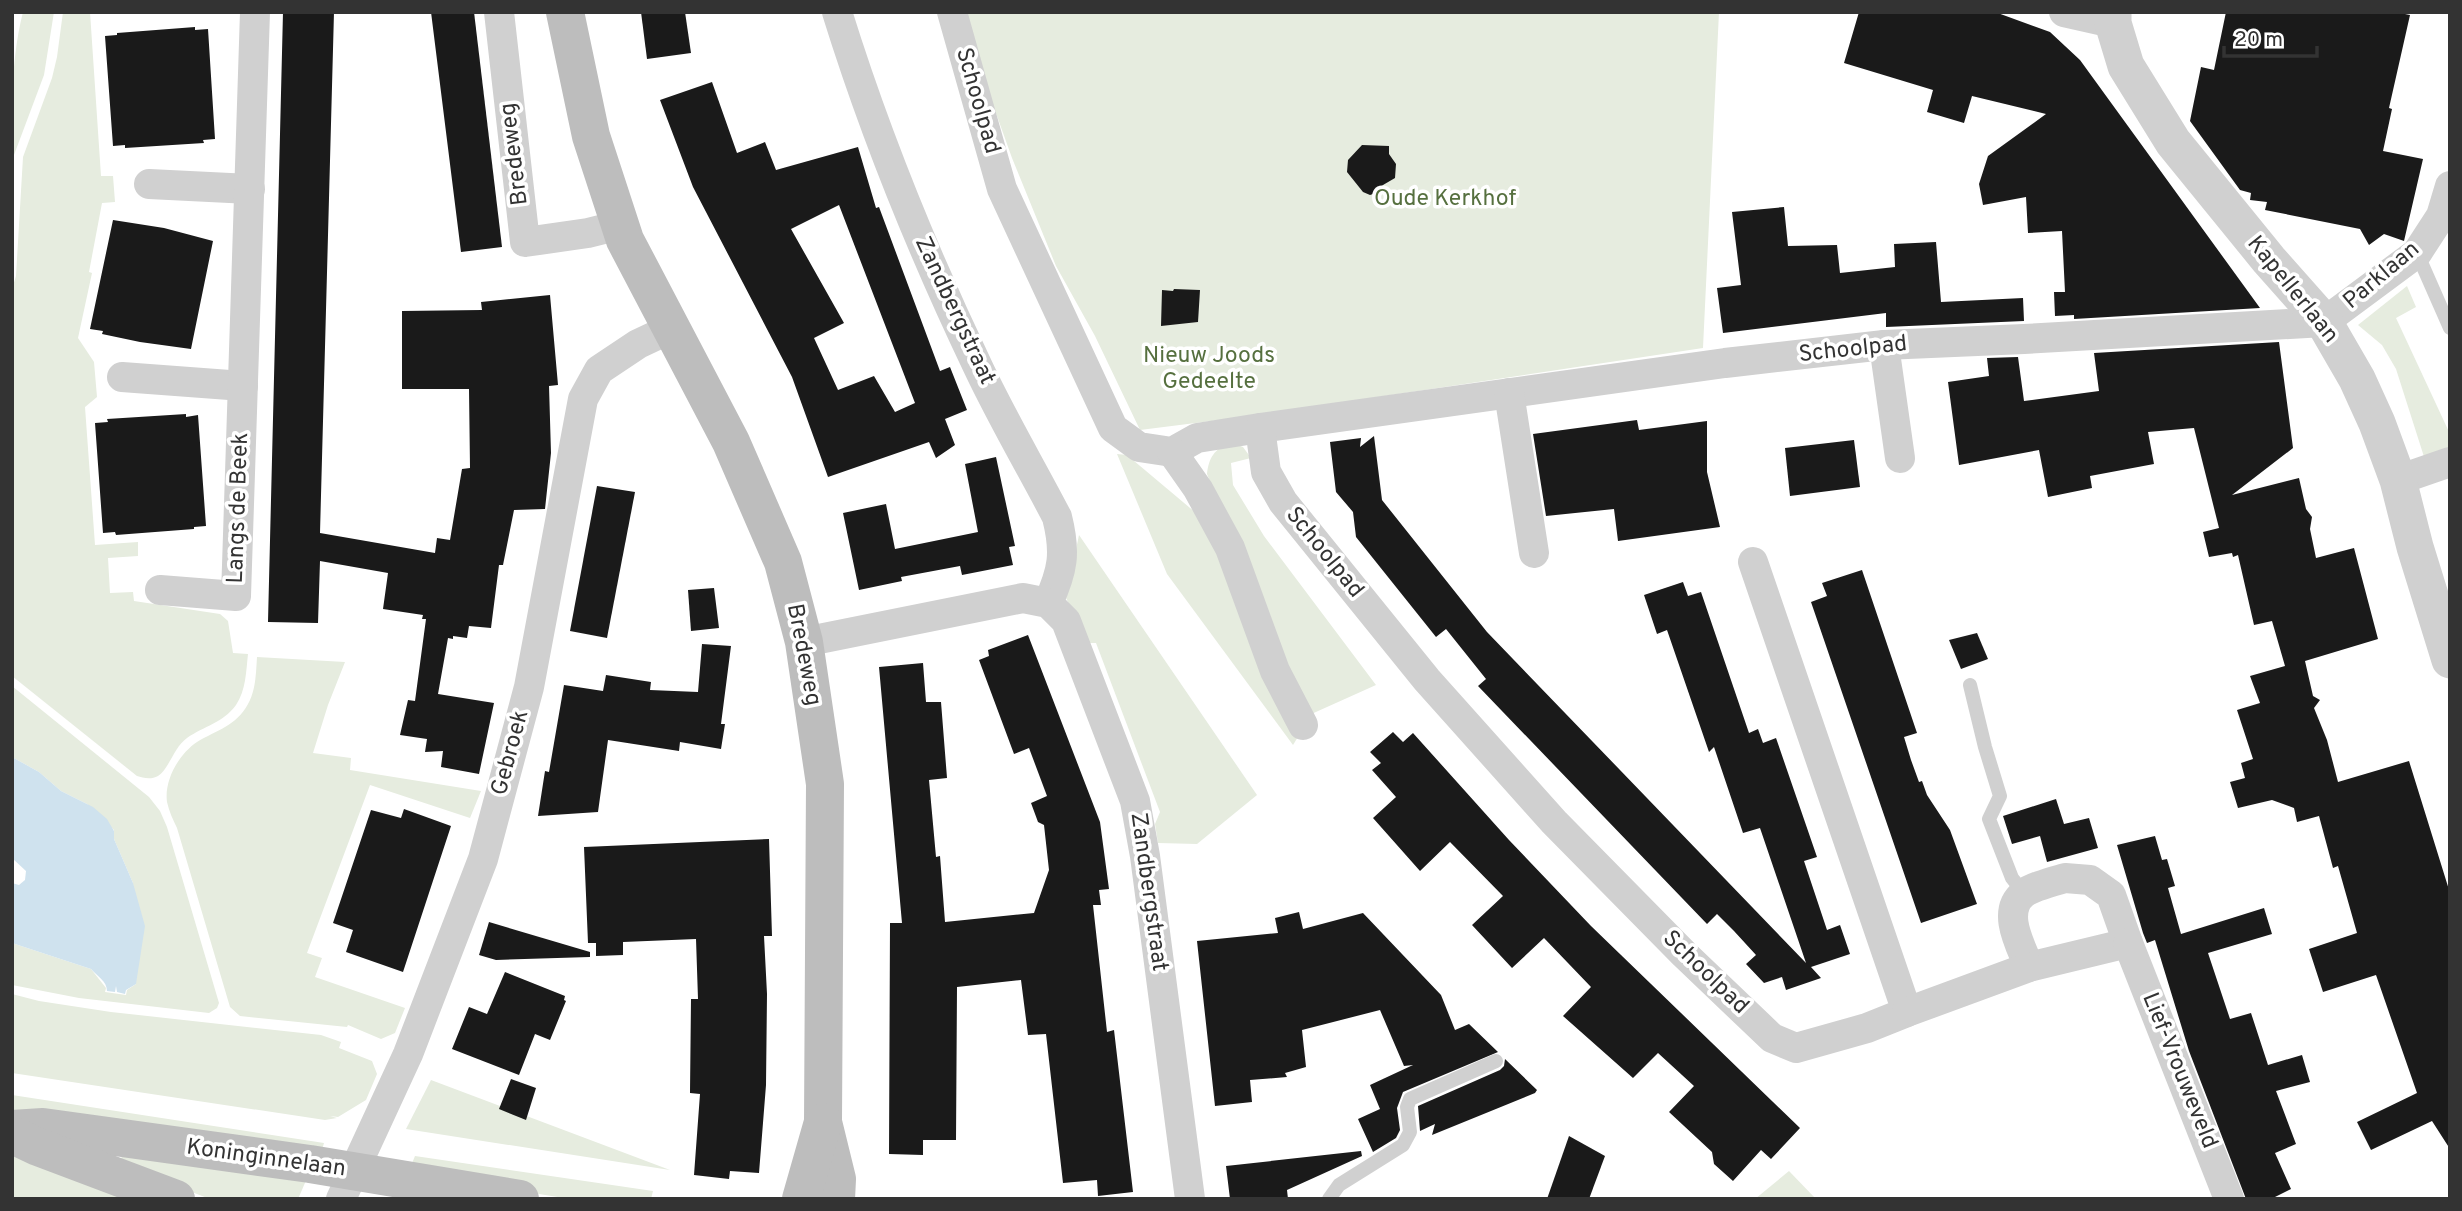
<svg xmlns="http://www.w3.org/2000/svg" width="2462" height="1211" font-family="Overpass,sans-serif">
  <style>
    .green { fill: #e6ecdf }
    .water { fill: #cfe2ee }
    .building { fill: #1a1a1a; fill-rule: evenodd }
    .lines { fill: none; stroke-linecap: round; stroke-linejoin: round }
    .service { stroke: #d0d0d0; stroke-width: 14 }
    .minor { stroke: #d0d0d0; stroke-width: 30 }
    .tertiary { stroke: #d0d0d0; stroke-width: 37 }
    .secondary { stroke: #bdbdbd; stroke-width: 38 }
    .labels { text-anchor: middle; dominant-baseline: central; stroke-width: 7; stroke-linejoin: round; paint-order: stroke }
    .street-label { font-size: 23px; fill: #333; stroke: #fff }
    .park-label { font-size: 23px; fill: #56703f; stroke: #fff }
  </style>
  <rect width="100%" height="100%" fill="#fff"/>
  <!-- green -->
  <g class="green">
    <path d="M 23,12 L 54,12 L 44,75 L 14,155 L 12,183 C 12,126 9,67 23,12 Z"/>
    <path d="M 63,12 L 90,12 L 101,176 L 113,176 L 115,202 L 102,203 L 89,272 L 92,273 L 78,338 L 94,362 L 97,397 L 85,407 L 95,545 L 138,542 L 138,556 L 108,558 L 110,593 L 133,592 L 134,601 L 220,614 L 228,621 L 233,653 L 248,654 C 246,672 246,690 236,705 C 223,723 204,726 187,738 C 174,747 169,769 158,776 C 151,780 143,778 137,776 L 12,676 L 12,289 L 16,276 L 23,157 L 52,78 L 57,57 Z"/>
    <path d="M 965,12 L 1719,12 L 1703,348 L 1259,415 L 1140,430 L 1095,336 L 1056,266 L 1012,158 L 982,74 Z"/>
    <path d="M 2407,286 L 2416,307 L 2396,318 L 2450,434 L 2450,453 L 2426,463 L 2396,369 L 2382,345 L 2358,325 Z"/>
    <path d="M 1230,442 L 1243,447 L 1251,458 L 1231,463 L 1233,485 L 1264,536 L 1376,685 L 1307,716 L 1283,662 L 1207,474 C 1209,457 1214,450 1230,442 Z"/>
    <path d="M 1117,454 L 1127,455 L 1202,518 L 1301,732 L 1293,745 L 1167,574 Z"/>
    <path d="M 1079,535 L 1257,795 L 1197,844 L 1158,843 L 1155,824 L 1160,812 L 1096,643 L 1088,643 L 1066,598 Z"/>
    <path d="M 257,657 L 345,662 L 328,705 L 313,753 L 351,758 L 350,770 L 481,791 L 470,818 L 370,785 L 307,953 L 322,958 L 315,977 L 405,1008 L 395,1033 L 381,1039 L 348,1025 L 347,1027 L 240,1016 L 230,1007 L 177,828 C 173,820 169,811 167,802 C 164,780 179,754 197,742 C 217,730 236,726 248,704 C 256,690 256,672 257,657 Z"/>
    <path d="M 12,686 L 149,797 L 160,811 L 167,827 L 219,1003 L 217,1008 L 209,1013 L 79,998 L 12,985 L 12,943 L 91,969 L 106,988 L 105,992 L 126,995 L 127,990 L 136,984 L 133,883 L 114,839 L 114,830 L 87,804 L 61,791 L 39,772 L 12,757 Z"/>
    <path d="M 12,994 L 39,1001 L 111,1012 L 321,1035 L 341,1042 L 339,1048 L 372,1061 L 377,1074 L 366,1100 L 338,1117 L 330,1116 L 337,1118 L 325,1120 L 12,1073 Z"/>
    <path d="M 431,1080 L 670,1170 L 406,1129 Z"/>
    <path d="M 12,1095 L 324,1143 L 319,1160 L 12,1114 Z"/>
    <path d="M 122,1148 L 308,1176 L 298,1199 L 210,1199 L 121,1165 Z"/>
    <path d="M 12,1151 L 154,1199 L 12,1199 Z"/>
    <path d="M 415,1156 L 653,1191 L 651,1199 L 570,1199 L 408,1173 Z"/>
    <path d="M 1789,1171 L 1816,1199 L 1755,1199 Z"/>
  </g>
  <!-- water -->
  <path class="water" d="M 12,757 L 39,772 L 61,791 L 93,807 L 107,819 L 114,831 L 114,839 L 133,883 L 145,926 L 136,984 L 126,990 L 125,994 L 117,992 L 116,986 L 115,992 L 107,991 C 107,981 97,976 91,969 L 12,943 L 12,883 L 19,885 L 25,880 L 26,871 L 12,858 Z"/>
  <!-- building -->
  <g class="building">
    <path d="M 283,12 L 334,12 L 320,533 L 435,553 L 437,538 L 450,540 L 462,469 L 470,468 L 469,389 L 402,389 L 402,311 L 482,310 L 481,302 L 550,295 L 558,385 L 549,386 L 551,453 L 545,509 L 514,510 L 503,565 L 499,565 L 491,628 L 469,626 L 467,638 L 453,636 L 453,639 L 448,638 L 438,694 L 494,703 L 479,774 L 441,767 L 443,751 L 425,752 L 427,739 L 400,735 L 408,700 L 415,701 L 426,619 L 422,619 L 423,615 L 383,609 L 388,573 L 320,561 L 318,623 L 268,622 Z"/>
    <path d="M 431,12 L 474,12 L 502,247 L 461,252 Z"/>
    <path d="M 641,12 L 685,12 L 691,53 L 647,59 Z"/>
    <path d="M 1859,12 L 1995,12 L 2050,32 L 2080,60 L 2260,308 L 2074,319 L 2074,315 L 2055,316 L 2054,292 L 2065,292 L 2062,231 L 2028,233 L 2026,197 L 1983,205 L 1979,184 L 1988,156 L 2046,114 L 1972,96 L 1964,123 L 1927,112 L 1933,90 L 1844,63 Z"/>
    <path d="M 2226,12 L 2395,12 L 2410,15 L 2389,108 L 2392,109 L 2383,151 L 2423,159 L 2404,241 L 2384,234 L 2369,245 L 2360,229 L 2265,210 L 2267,202 L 2250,200 L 2251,193 L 2240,190 L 2190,121 L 2201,67 L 2214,70 Z"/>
    <path d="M 195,27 L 195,30 L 208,29 L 215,139 L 203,140 L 204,143 L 125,148 L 125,145 L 113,146 L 105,36 L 117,35 L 117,33 Z"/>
    <path d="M 712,82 L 737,153 L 765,142 L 776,170 L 858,147 L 876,208 L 879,207 L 940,371 L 950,367 L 967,410 L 945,419 L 955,445 L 936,458 L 929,442 L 828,477 L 792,377 L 693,187 L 660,100 ZM 839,205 L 915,403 L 895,412 L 874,376 L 838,390 L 814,338 L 844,323 L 791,229 Z"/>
    <path d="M 1362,145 L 1389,146 L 1389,154 L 1396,164 L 1395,178 L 1383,185 L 1376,193 L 1370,195 L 1363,192 L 1347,172 L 1348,160 Z"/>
    <path d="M 1784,207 L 1788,246 L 1837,245 L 1840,273 L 1895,267 L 1894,244 L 1936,242 L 1941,302 L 2023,298 L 2024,321 L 1886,327 L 1886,313 L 1723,333 L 1717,288 L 1741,285 L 1732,212 Z"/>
    <path d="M 113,220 L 164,228 L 213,241 L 191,349 L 140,342 L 102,334 L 103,331 L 90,329 Z"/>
    <path d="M 1174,289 L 1200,290 L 1198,322 L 1161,326 L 1162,290 L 1173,291 Z"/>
    <path d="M 2279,342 L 2293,448 L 2232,495 L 2299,478 L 2306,509 L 2312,517 L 2310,529 L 2316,558 L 2354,548 L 2378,639 L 2305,661 L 2313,696 L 2320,700 L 2314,708 L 2327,740 L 2338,782 L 2409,761 L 2450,893 L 2450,1149 L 2432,1121 L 2371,1150 L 2357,1122 L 2417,1093 L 2376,975 L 2323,992 L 2309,949 L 2357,933 L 2338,866 L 2333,868 L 2319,816 L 2297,822 L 2294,808 L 2272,800 L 2238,808 L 2230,782 L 2245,778 L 2241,763 L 2253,759 L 2237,710 L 2260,703 L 2250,676 L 2285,666 L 2272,621 L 2254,625 L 2238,555 L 2233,557 L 2232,553 L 2209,557 L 2203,532 L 2219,528 L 2194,428 L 2148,432 L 2154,464 L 2090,476 L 2092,488 L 2048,497 L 2039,450 L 1959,465 L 1948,382 L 1989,376 L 1987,358 L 2018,357 L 2024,401 L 2099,391 L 2094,353 Z"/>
    <path d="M 186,414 L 186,417 L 198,415 L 206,526 L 194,527 L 194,529 L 116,535 L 115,532 L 103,533 L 95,423 L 108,422 L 107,419 Z"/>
    <path d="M 1637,420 L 1639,430 L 1707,421 L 1707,472 L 1720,527 L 1618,541 L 1614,509 L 1546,516 L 1533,434 Z"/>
    <path d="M 1374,436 L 1382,500 L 1487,632 L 1806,963 L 1760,828 L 1743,833 L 1714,747 L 1709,752 L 1667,630 L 1657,634 L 1644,595 L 1683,582 L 1688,596 L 1701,592 L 1749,733 L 1758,729 L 1763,743 L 1776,738 L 1817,857 L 1804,861 L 1827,930 L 1840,925 L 1850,954 L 1811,967 L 1821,978 L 1786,990 L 1782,977 L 1764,983 L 1746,964 L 1756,955 L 1734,931 L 1717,914 L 1707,924 L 1478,686 L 1486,679 L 1446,629 L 1436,637 L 1356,537 L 1353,512 L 1336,492 L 1330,442 L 1361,438 L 1360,447 Z"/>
    <path d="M 1854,440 L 1860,487 L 1790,496 L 1785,448 Z"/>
    <path d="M 996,457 L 1015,546 L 1009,547 L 1013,565 L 962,575 L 960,566 L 901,577 L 902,581 L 859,590 L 843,513 L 886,504 L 895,549 L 978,532 L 965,464 Z"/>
    <path d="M 597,486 L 635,492 L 607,638 L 570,631 Z"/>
    <path d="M 1862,570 L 1917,733 L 1904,737 L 1911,760 L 1919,782 L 1922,781 L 1927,795 L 1950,830 L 1977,904 L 1921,923 L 1811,602 L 1827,596 L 1822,583 Z"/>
    <path d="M 714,588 L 719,628 L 691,631 L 688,590 Z"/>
    <path d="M 1977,633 L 1988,659 L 1961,669 L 1949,640 Z"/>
    <path d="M 1028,635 L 1100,822 L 1109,889 L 1099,890 L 1101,905 L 1093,905 L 1107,1032 L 1114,1030 L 1133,1192 L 1098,1196 L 1097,1180 L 1063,1183 L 1046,1034 L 1028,1035 L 1021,980 L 957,987 L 956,1140 L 923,1140 L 923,1155 L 889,1154 L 890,923 L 902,923 L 879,667 L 923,663 L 926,702 L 941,702 L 947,778 L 929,780 L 936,857 L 940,856 L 945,922 L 1034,913 L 1049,870 L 1044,825 L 1038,822 L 1031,803 L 1047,796 L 1029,748 L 1014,754 L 979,660 L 989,656 L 988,650 Z"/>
    <path d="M 702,644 L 731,646 L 721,724 L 725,724 L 721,749 L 680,742 L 679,751 L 608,740 L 598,812 L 538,816 L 545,771 L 549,772 L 564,685 L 603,691 L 606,675 L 651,682 L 650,690 L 698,692 Z"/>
    <path d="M 1393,732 L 1403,742 L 1413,733 L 1509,840 L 1591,926 L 1800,1128 L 1771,1159 L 1761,1150 L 1733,1181 L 1714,1164 L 1712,1152 L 1669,1112 L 1694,1086 L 1658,1053 L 1633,1078 L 1563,1016 L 1591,987 L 1544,938 L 1512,968 L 1472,925 L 1503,896 L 1450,842 L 1420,871 L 1373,818 L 1396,797 L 1372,770 L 1381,763 L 1370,752 Z"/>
    <path d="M 2056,799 L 2064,824 L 2089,818 L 2098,848 L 2047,862 L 2040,836 L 2012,844 L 2003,816 Z"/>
    <path d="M 404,809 L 451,826 L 403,972 L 346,952 L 353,930 L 333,923 L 371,810 L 401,818 Z"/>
    <path d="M 2155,836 L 2162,860 L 2167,859 L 2175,886 L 2168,888 L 2181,934 L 2264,908 L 2272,934 L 2208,953 L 2230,1019 L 2251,1013 L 2268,1065 L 2302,1055 L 2310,1082 L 2276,1091 L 2296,1144 L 2275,1153 L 2291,1189 L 2271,1199 L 2246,1199 L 2189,1051 L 2155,940 L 2147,943 L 2143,933 L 2117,845 Z"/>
    <path d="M 769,839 L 772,936 L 764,936 L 767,994 L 766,1085 L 759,1173 L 730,1171 L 729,1179 L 694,1175 L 700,1094 L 690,1093 L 691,999 L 698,999 L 696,939 L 623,942 L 623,955 L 596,956 L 596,943 L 588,943 L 584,847 Z"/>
    <path d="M 1299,912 L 1303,929 L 1363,913 L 1441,995 L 1455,1030 L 1469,1024 L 1498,1052 L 1403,1092 L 1397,1108 L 1400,1130 L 1396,1138 L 1373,1152 L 1358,1119 L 1380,1109 L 1370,1085 L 1413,1065 L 1404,1066 L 1380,1010 L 1302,1030 L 1306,1067 L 1285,1073 L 1287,1077 L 1250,1080 L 1252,1102 L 1215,1106 L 1197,941 L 1278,933 L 1275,918 Z"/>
    <path d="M 489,922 L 590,952 L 590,957 L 496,960 L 479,955 Z"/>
    <path d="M 505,972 L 565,996 L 564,1000 L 566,1001 L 550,1040 L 535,1034 L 519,1075 L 452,1049 L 469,1007 L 487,1014 Z"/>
    <path d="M 1505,1059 L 1537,1090 L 1535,1093 L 1432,1135 L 1435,1124 L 1420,1131 L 1418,1106 L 1500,1070 L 1504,1066 Z"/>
    <path d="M 511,1079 L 536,1088 L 526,1120 L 499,1109 Z"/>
    <path d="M 1569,1136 L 1605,1156 L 1589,1199 L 1547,1199 Z"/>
    <path d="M 1361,1151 L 1362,1156 L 1287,1190 L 1288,1199 L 1230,1199 L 1226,1166 Z"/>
  </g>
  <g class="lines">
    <!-- service -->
    <g class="service">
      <path d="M 2417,253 L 2450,328"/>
      <path d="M 1970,685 L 1985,747 L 2000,796 L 1989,819 L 2012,878 L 2024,893"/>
      <path d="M 1329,1199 L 1339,1185 L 1403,1145 L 1410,1132 L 1407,1107 L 1410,1099 L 1496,1061"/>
    </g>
    <!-- minor -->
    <g class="minor">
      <path d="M 499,12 L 525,242 L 588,233 L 620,225"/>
      <path d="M 837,12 C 875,134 923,252 978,367 C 1002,418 1031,467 1057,517 C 1066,553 1063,570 1048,603"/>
      <path d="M 952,12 L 1002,189 L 1113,428 L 1139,447 L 1172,452 L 1197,438 L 1260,428 L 1725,363 L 1884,345 L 2024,339 L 2324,322 L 2417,253 L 2441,216 L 2450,186"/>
      <path d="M 2064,12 L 2113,23"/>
      <path d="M 149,184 L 250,189"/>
      <path d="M 1884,345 L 1900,458"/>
      <path d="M 122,377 L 243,386"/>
      <path d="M 1509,393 L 1534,553"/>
      <path d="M 1260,428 L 1266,472 L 1283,502 L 1427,680 L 1554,822 L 1684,954 L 1772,1038 L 1796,1048 L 1867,1028 L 1907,1012 L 1753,562"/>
      <path d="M 1172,452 L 1198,489 L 1230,548 L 1275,671 L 1303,725"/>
      <path d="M 2398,480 L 2450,462"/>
      <path d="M 160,590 L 236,596 L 255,12"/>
      <path d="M 804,642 L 1023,598 L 1048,603 L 1066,621 L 1135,801 L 1145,856 L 1190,1199"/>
      <path d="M 2065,878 L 2090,880 L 2111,895 L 2128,943 L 2029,967 C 2021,946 2001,912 2023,894 C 2031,887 2055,881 2065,878 Z"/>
      <path d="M 2128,943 L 2229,1199"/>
      <path d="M 1907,1012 L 2029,967"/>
      <path d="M 341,1199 L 408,1054 L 483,859 L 529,687 L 583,399 L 599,370 L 638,344 L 672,328"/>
    </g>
    <!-- tertiary -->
    <path class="tertiary" d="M 2113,12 L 2113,23 L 2126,66 L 2173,142 L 2269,260 L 2324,322 L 2357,379 L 2377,423 L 2398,480 L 2415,547 L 2450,660"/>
    <!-- secondary -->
    <g class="secondary">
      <path d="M 565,12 L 591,136 L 625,240 L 731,442 L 783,562 L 804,642 L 825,784 L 823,1122 L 837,1179 L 836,1199"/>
      <path d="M 12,1129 L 43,1127 L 310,1164 L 520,1199"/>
      <path d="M 17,1137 L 38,1147 L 176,1199"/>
      <path d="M 801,1199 L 823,1122"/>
    </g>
  </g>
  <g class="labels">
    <!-- street labels -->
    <g class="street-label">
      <text transform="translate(977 101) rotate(74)">Schoolpad</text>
      <text transform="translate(515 154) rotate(-97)">Bredeweg</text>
      <text transform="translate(2382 276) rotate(-40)">Parklaan</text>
      <text transform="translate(2292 290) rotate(51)">Kapellerlaan</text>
      <text transform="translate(954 311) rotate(65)">Zandbergstraat</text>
      <text transform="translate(1853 350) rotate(-6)">Schoolpad</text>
      <text transform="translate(239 508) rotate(-88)">Langs de Beek</text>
      <text transform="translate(1324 553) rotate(51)">Schoolpad</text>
      <text transform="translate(803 655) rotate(79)">Bredeweg</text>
      <text transform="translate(511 753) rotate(-75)">Gebroek</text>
      <text transform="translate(1148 892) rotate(82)">Zandbergstraat</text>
      <text transform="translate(1705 973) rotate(44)">Schoolpad</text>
      <text transform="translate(2179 1071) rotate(68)">Lief-Vrouweveld</text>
      <text transform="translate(266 1159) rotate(8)">Koninginnelaan</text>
    </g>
    <!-- park labels -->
    <g class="park-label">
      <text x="1445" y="199">Oude Kerkhof</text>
      <text x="1209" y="356">Nieuw Joods<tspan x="1209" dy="26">Gedeelte</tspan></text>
    </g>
  </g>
  <!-- border -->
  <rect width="2462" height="1211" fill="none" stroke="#333333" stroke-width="28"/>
  <!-- scale -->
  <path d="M2224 46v10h93v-10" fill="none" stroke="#333333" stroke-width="3.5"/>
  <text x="2234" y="46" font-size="21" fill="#333333" stroke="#ffffff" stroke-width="5" paint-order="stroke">20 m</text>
</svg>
